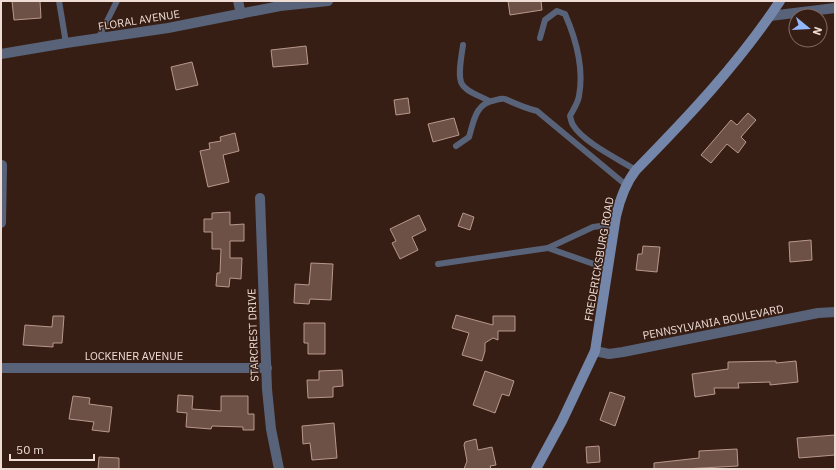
<svg xmlns="http://www.w3.org/2000/svg" width="836" height="470" font-family="'IBM Plex Sans',sans-serif">
  <style>
    .building { fill: #6e5146; stroke: #b8988b }
    .lines { fill: none; stroke-linecap: round; stroke-linejoin: round }
    .lane { stroke: #586379; stroke-width: 6 }
    .street { stroke: #586379; stroke-width: 10 }
    .secondary { stroke: #7486a9; stroke-width: 10 }
    .labels { text-anchor: middle; dominant-baseline: central; stroke-width: 3; stroke-linejoin: round; paint-order: stroke }
    .street-label { font-size: 11px; fill: #eedcd5; stroke: #371e14 }
  </style>
  <rect width="100%" height="100%" fill="#371e14"/>
  <!-- building -->
  <g class="building">
    <path d="M 12,1 L 40,1 L 41,18 L 14,20 Z"/>
    <path d="M 508,1 L 541,1 L 542,10 L 510,15 Z"/>
    <path d="M 306,46 L 308,64 L 273,67 L 271,50 Z"/>
    <path d="M 192,62 L 198,85 L 176,90 L 171,67 Z"/>
    <path d="M 408,98 L 410,113 L 396,115 L 394,100 Z"/>
    <path d="M 748,113 L 756,120 L 741,137 L 746,142 L 738,153 L 727,144 L 711,163 L 701,155 L 731,120 L 737,125 Z"/>
    <path d="M 454,118 L 459,135 L 433,142 L 428,124 Z"/>
    <path d="M 235,133 L 239,151 L 223,155 L 229,182 L 208,187 L 200,151 L 210,149 L 209,143 L 221,141 L 220,137 Z"/>
    <path d="M 230,212 L 230,225 L 244,224 L 244,241 L 230,241 L 230,258 L 242,258 L 241,279 L 230,278 L 229,287 L 216,286 L 217,273 L 220,273 L 221,249 L 212,249 L 212,232 L 204,232 L 204,219 L 212,219 L 212,213 Z"/>
    <path d="M 463,213 L 474,217 L 470,230 L 458,226 Z"/>
    <path d="M 419,215 L 426,230 L 412,237 L 418,250 L 400,259 L 392,243 L 396,241 L 390,229 Z"/>
    <path d="M 811,240 L 812,260 L 790,262 L 789,242 Z"/>
    <path d="M 643,246 L 660,247 L 657,272 L 636,270 L 638,254 L 642,254 Z"/>
    <path d="M 311,263 L 333,264 L 331,300 L 310,299 L 309,304 L 294,303 L 295,284 L 309,285 Z"/>
    <path d="M 456,315 L 493,325 L 493,316 L 515,316 L 515,331 L 498,331 L 498,340 L 493,338 L 485,343 L 485,351 L 482,361 L 462,355 L 469,333 L 452,328 Z"/>
    <path d="M 53,316 L 64,316 L 62,343 L 53,343 L 53,347 L 23,345 L 25,325 L 52,327 Z"/>
    <path d="M 304,323 L 325,323 L 325,354 L 308,354 L 308,343 L 304,343 Z"/>
    <path d="M 776,361 L 776,363 L 796,361 L 798,382 L 770,385 L 770,382 L 738,383 L 739,388 L 714,388 L 715,394 L 695,397 L 692,374 L 728,369 L 728,362 Z"/>
    <path d="M 342,370 L 343,386 L 333,387 L 333,397 L 308,398 L 307,380 L 319,380 L 319,371 Z"/>
    <path d="M 485,371 L 514,381 L 509,396 L 502,394 L 495,413 L 473,405 Z"/>
    <path d="M 610,392 L 625,397 L 615,426 L 600,420 Z"/>
    <path d="M 178,395 L 193,396 L 192,409 L 221,411 L 221,396 L 248,396 L 248,414 L 254,414 L 254,430 L 243,430 L 243,427 L 212,426 L 211,429 L 186,427 L 187,413 L 177,412 Z"/>
    <path d="M 73,396 L 90,398 L 89,404 L 112,407 L 109,432 L 92,430 L 94,422 L 69,419 Z"/>
    <path d="M 334,423 L 337,458 L 312,460 L 310,443 L 303,444 L 302,426 Z"/>
    <path d="M 835,435 L 835,455 L 799,458 L 797,438 Z"/>
    <path d="M 476,439 L 478,450 L 492,447 L 496,465 L 490,466 L 491,469 L 464,469 L 467,461 L 464,445 L 465,442 Z"/>
    <path d="M 599,446 L 600,462 L 587,463 L 586,447 Z"/>
    <path d="M 737,449 L 738,466 L 684,469 L 654,469 L 654,463 L 699,458 L 699,451 Z"/>
    <path d="M 99,457 L 119,458 L 119,469 L 98,469 Z"/>
  </g>
  <g class="lines">
    <!-- lane -->
    <g class="lane">
      <path d="M 59,1 L 66,43"/>
      <path d="M 540,38 L 545,20 L 557,11 L 565,14 C 576,39 584,69 579,96 C 578,103 573,110 570,116 C 571,119 571,122 573,125 C 583,142 618,159 636,170"/>
      <path d="M 98,39 L 117,1"/>
      <path d="M 463,45 C 462,54 457,76 462,84 C 466,92 481,96 489,101"/>
      <path d="M 456,146 L 469,137 C 474,121 475,103 496,100 C 499,99 502,98 505,99 C 516,104 525,108 537,111 L 626,185"/>
      <path d="M 548,248 L 608,269"/>
      <path d="M 438,264 L 548,248 L 593,227 L 615,224"/>
    </g>
    <!-- street -->
    <g class="street">
      <path d="M 238,1 L 241,14"/>
      <path d="M 770,16 L 835,8"/>
      <path d="M 1,54 L 66,43 L 168,28 L 280,6 L 328,1"/>
      <path d="M 260,198 L 267,389 L 271,429 L 279,469"/>
      <path d="M 1,223 L 2,165"/>
      <path d="M 595,351 L 609,354 L 623,352 L 818,313 L 835,312"/>
      <path d="M 1,368 L 267,368"/>
    </g>
    <!-- secondary -->
    <path class="secondary" d="M 536,469 L 562,421 L 595,351 L 616,216 C 620,199 625,184 636,170 C 688,117 739,63 780,1"/>
  </g>
  <g class="labels">
    <!-- street labels -->
    <g class="street-label">
      <text transform="translate(139 20) rotate(-9)">FLORAL AVENUE</text>
      <text transform="translate(599 259) rotate(-80)">FREDERICKSBURG ROAD</text>
      <text transform="translate(713 322) rotate(-11)">PENNSYLVANIA BOULEVARD</text>
      <text transform="translate(253 335) rotate(-92)">STARCREST DRIVE</text>
      <text x="134" y="356">LOCKENER AVENUE</text>
    </g>
  </g>
  <!-- border -->
  <rect width="836" height="470" fill="none" stroke="#eedcd5" stroke-width="4"/>
  <!-- north arrow -->
  <g transform="translate(808 28) rotate(108)"><circle r="19" fill="#371e14" stroke="#806a61"/>
  <path d="M0-3L7 15L0 10L-7 15Z" fill="#92b7fd"/>
  <text y="-6" font-size="11" font-weight="bold" text-anchor="middle" fill="#eedcd5">N</text>
  </g>
  <!-- scale -->
  <path d="M10 454v6h84v-6" fill="none" stroke="#eedcd5" stroke-width="2"/>
  <text x="16" y="454" font-size="12" fill="#eedcd5" stroke="#371e14" stroke-width="3" paint-order="stroke">50 m</text>
</svg>
